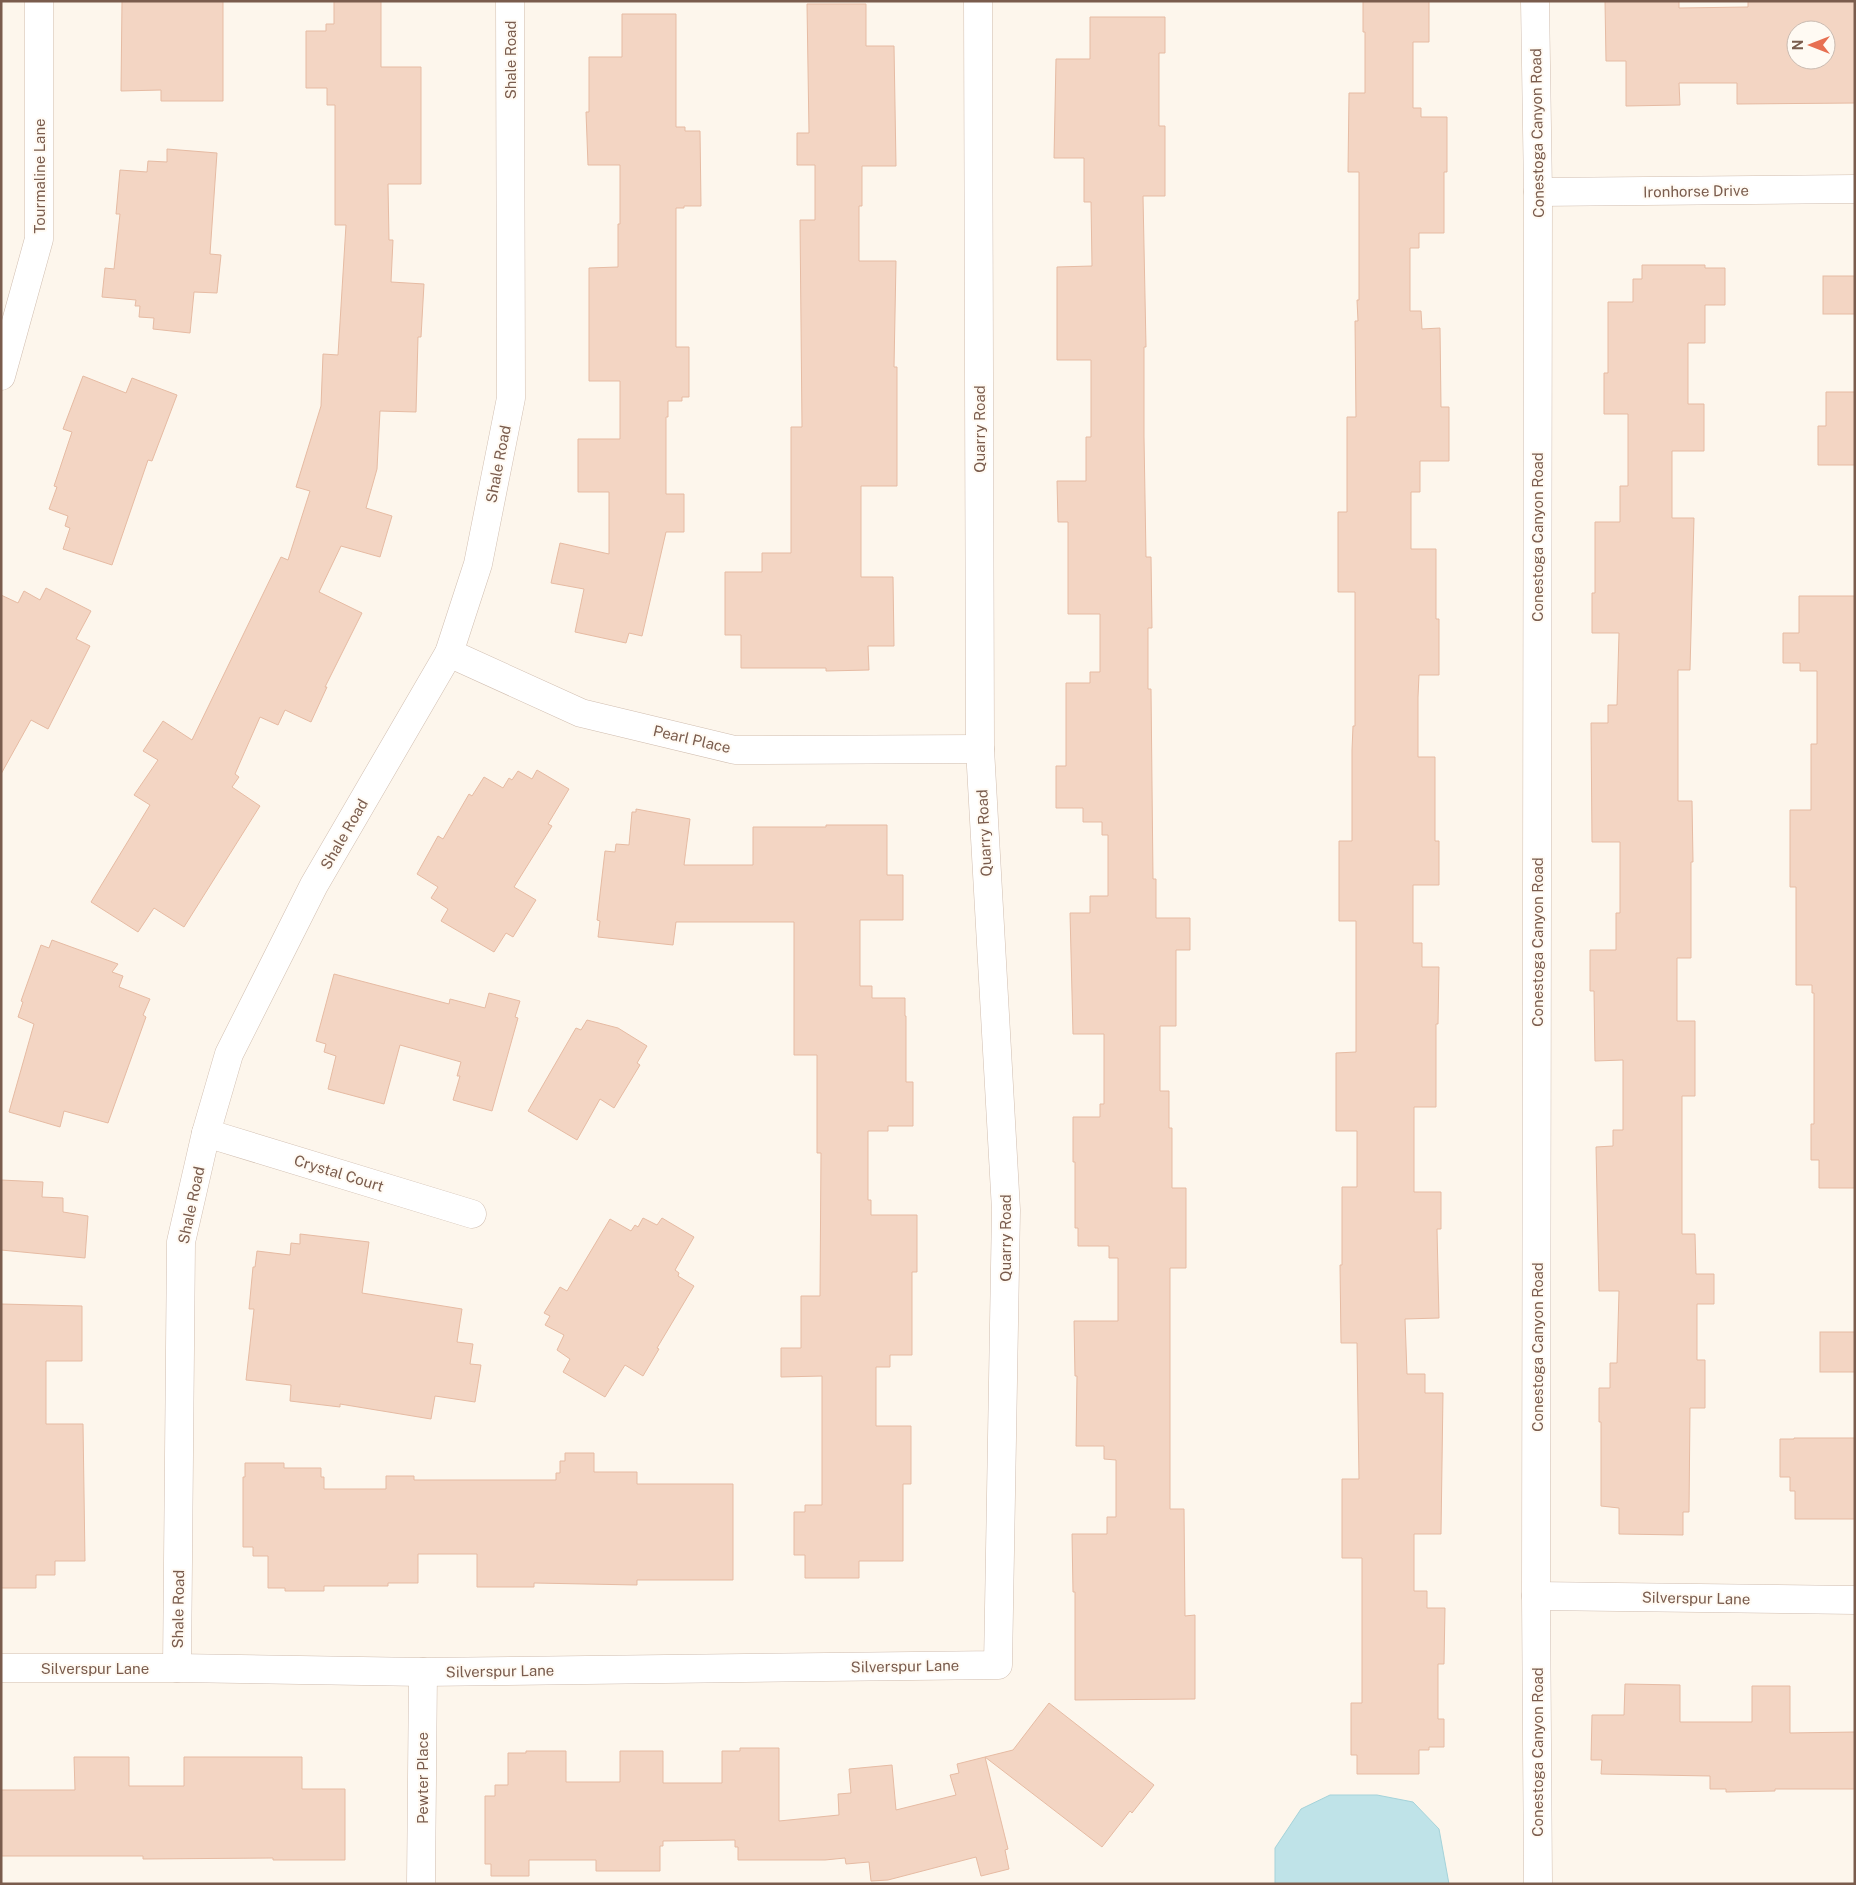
<svg xmlns="http://www.w3.org/2000/svg" width="1856" height="1885" font-family="'Public Sans',sans-serif">
  <style>
    .water { fill: #bfe3e8; stroke: #a5d3da }
    .building { fill: #f3d5c3; stroke: #e6bba3; fill-rule: evenodd }
    .lines { fill: none; stroke-linecap: round; stroke-linejoin: round }
    .minor-casing { stroke: #d1beb0; stroke-width: 29 }
    .minor { stroke: #fff; stroke-width: 28 }
    .labels { text-anchor: middle; dominant-baseline: central; stroke-width: 4; stroke-linejoin: round; paint-order: stroke }
    .street-label { font-size: 15px; fill: #7a5c4d; stroke: #fffaf3 }
  </style>
  <rect width="100%" height="100%" fill="#fdf6ec"/>
  <!-- water -->
  <path class="water" d="M 1330,1795 L 1377,1795 L 1413,1802 L 1439,1829 L 1449,1884 L 1275,1884 L 1275,1848 L 1301,1809 Z"/>
  <!-- building -->
  <g class="building">
    <path d="M 122,1 L 223,1 L 223,101 L 161,101 L 161,90 L 121,91 Z"/>
    <path d="M 334,1 L 381,1 L 381,67 L 421,67 L 421,184 L 388,184 L 389,240 L 393,240 L 391,282 L 424,284 L 421,337 L 418,337 L 416,412 L 380,411 L 377,469 L 366,508 L 392,516 L 380,557 L 341,546 L 319,592 L 362,613 L 325,687 L 327,687 L 311,722 L 285,710 L 278,725 L 260,717 L 235,774 L 239,777 L 232,787 L 260,806 L 184,927 L 154,908 L 138,932 L 91,902 L 150,805 L 134,795 L 158,760 L 143,751 L 163,721 L 192,740 L 281,557 L 288,560 L 310,491 L 296,487 L 321,406 L 323,354 L 338,355 L 346,225 L 335,225 L 335,105 L 327,105 L 327,88 L 306,88 L 306,31 L 326,31 L 326,24 L 334,24 Z"/>
    <path d="M 1363,1 L 1429,1 L 1429,42 L 1413,42 L 1413,108 L 1421,108 L 1421,117 L 1447,117 L 1447,172 L 1444,172 L 1444,233 L 1419,233 L 1419,248 L 1410,248 L 1410,311 L 1421,311 L 1422,329 L 1440,328 L 1441,407 L 1449,407 L 1449,461 L 1420,461 L 1420,492 L 1411,492 L 1411,549 L 1436,549 L 1436,619 L 1439,619 L 1439,675 L 1419,675 L 1418,697 L 1418,757 L 1435,757 L 1435,841 L 1439,841 L 1439,885 L 1413,885 L 1413,943 L 1422,943 L 1422,967 L 1439,967 L 1438,1024 L 1436,1024 L 1436,1107 L 1414,1107 L 1414,1192 L 1441,1192 L 1441,1229 L 1437,1229 L 1439,1318 L 1405,1319 L 1407,1374 L 1425,1374 L 1425,1393 L 1443,1393 L 1441,1534 L 1414,1534 L 1414,1591 L 1427,1591 L 1427,1608 L 1445,1608 L 1444,1664 L 1438,1664 L 1438,1719 L 1444,1719 L 1444,1747 L 1429,1747 L 1429,1750 L 1419,1750 L 1419,1774 L 1357,1774 L 1357,1755 L 1351,1755 L 1351,1703 L 1362,1703 L 1362,1558 L 1342,1558 L 1342,1479 L 1359,1479 L 1357,1343 L 1341,1343 L 1340,1265 L 1342,1265 L 1342,1187 L 1357,1187 L 1357,1131 L 1336,1131 L 1336,1053 L 1356,1052 L 1356,921 L 1339,921 L 1339,841 L 1352,841 L 1352,750 L 1353,726 L 1355,726 L 1355,592 L 1338,592 L 1338,512 L 1347,512 L 1347,417 L 1356,417 L 1355,321 L 1358,321 L 1357,300 L 1359,300 L 1359,172 L 1348,172 L 1349,93 L 1365,93 L 1365,32 L 1363,32 Z"/>
    <path d="M 1605,1 L 1679,1 L 1679,8 L 1748,7 L 1748,1 L 1855,1 L 1855,103 L 1737,104 L 1737,83 L 1679,83 L 1680,105 L 1626,106 L 1626,61 L 1606,61 ZM 1796,30 L 1826,30 L 1826,60 L 1796,60 Z"/>
    <path d="M 807,4 L 866,4 L 866,46 L 894,46 L 896,166 L 862,166 L 862,206 L 859,206 L 859,261 L 896,261 L 894,367 L 897,367 L 897,486 L 861,486 L 861,577 L 893,577 L 894,646 L 868,646 L 869,670 L 826,671 L 826,668 L 741,668 L 741,635 L 725,635 L 725,572 L 762,572 L 762,553 L 791,553 L 791,427 L 802,427 L 800,220 L 815,220 L 815,165 L 797,165 L 797,133 L 809,133 Z"/>
    <path d="M 622,14 L 676,14 L 676,127 L 685,127 L 685,131 L 700,131 L 701,206 L 684,206 L 684,208 L 676,208 L 676,347 L 689,347 L 689,397 L 682,397 L 682,401 L 668,401 L 668,417 L 666,417 L 666,494 L 684,494 L 684,532 L 666,532 L 642,636 L 629,633 L 626,643 L 575,632 L 584,589 L 551,583 L 560,543 L 609,554 L 609,492 L 578,492 L 578,439 L 620,439 L 620,381 L 589,381 L 589,268 L 618,267 L 618,224 L 620,224 L 620,165 L 588,165 L 586,112 L 589,112 L 589,57 L 622,57 Z"/>
    <path d="M 1090,17 L 1165,17 L 1165,53 L 1159,53 L 1159,126 L 1165,126 L 1165,196 L 1143,196 L 1146,347 L 1144,347 L 1144,437 L 1146,557 L 1151,557 L 1152,628 L 1148,628 L 1148,689 L 1151,689 L 1153,879 L 1156,879 L 1156,918 L 1190,918 L 1190,950 L 1176,950 L 1176,1026 L 1160,1026 L 1160,1091 L 1169,1091 L 1169,1128 L 1172,1128 L 1172,1188 L 1186,1188 L 1186,1268 L 1170,1268 L 1170,1509 L 1184,1509 L 1185,1616 L 1195,1615 L 1195,1699 L 1075,1700 L 1075,1592 L 1073,1592 L 1072,1534 L 1107,1534 L 1107,1517 L 1116,1517 L 1116,1460 L 1104,1459 L 1104,1446 L 1076,1446 L 1077,1376 L 1075,1376 L 1074,1321 L 1118,1321 L 1118,1258 L 1109,1258 L 1109,1246 L 1078,1246 L 1078,1228 L 1075,1228 L 1075,1162 L 1073,1162 L 1073,1117 L 1100,1117 L 1100,1104 L 1104,1104 L 1104,1034 L 1073,1034 L 1070,913 L 1090,913 L 1090,896 L 1108,896 L 1108,835 L 1102,835 L 1102,822 L 1083,822 L 1083,808 L 1056,808 L 1056,766 L 1066,766 L 1066,683 L 1090,683 L 1090,672 L 1100,672 L 1100,614 L 1068,614 L 1068,522 L 1058,522 L 1057,481 L 1086,481 L 1086,437 L 1091,437 L 1091,360 L 1057,360 L 1057,267 L 1092,266 L 1091,202 L 1084,202 L 1084,158 L 1054,158 L 1056,59 L 1090,59 Z"/>
    <path d="M 167,149 L 217,153 L 210,254 L 221,255 L 217,293 L 194,292 L 190,333 L 153,329 L 154,318 L 139,317 L 140,306 L 135,306 L 136,300 L 102,297 L 105,268 L 114,269 L 120,214 L 116,214 L 120,170 L 147,172 L 148,161 L 167,162 Z"/>
    <path d="M 1642,265 L 1705,265 L 1705,268 L 1725,268 L 1725,305 L 1705,305 L 1705,343 L 1688,343 L 1688,404 L 1704,404 L 1704,451 L 1672,451 L 1672,518 L 1694,518 L 1690,670 L 1678,670 L 1678,801 L 1692,801 L 1693,862 L 1691,862 L 1691,958 L 1677,958 L 1677,1021 L 1695,1021 L 1695,1096 L 1682,1096 L 1682,1234 L 1695,1234 L 1696,1274 L 1714,1274 L 1714,1304 L 1697,1304 L 1697,1360 L 1705,1360 L 1705,1408 L 1690,1408 L 1689,1512 L 1683,1512 L 1683,1535 L 1619,1534 L 1619,1508 L 1601,1506 L 1601,1422 L 1599,1422 L 1599,1388 L 1610,1388 L 1610,1363 L 1617,1363 L 1619,1291 L 1599,1291 L 1596,1147 L 1613,1146 L 1613,1130 L 1623,1130 L 1623,1060 L 1595,1061 L 1594,991 L 1590,991 L 1590,950 L 1616,950 L 1616,913 L 1620,913 L 1620,842 L 1592,842 L 1591,723 L 1608,723 L 1608,705 L 1617,705 L 1619,633 L 1592,633 L 1592,593 L 1595,593 L 1595,522 L 1620,522 L 1620,486 L 1628,486 L 1628,414 L 1604,414 L 1604,373 L 1608,373 L 1608,302 L 1633,302 L 1633,279 L 1642,279 Z"/>
    <rect x="1823" y="276" width="32" height="38"/>
    <path d="M 83,376 L 126,393 L 132,378 L 177,395 L 152,461 L 148,460 L 112,565 L 63,549 L 70,528 L 65,526 L 68,516 L 49,509 L 57,487 L 54,486 L 72,432 L 63,429 Z"/>
    <path d="M 1826,392 L 1855,392 L 1855,465 L 1818,465 L 1818,426 L 1826,426 Z"/>
    <path d="M 46,588 L 91,611 L 76,639 L 90,646 L 48,729 L 31,720 L 1,774 L 1,595 L 18,603 L 24,591 L 40,600 Z"/>
    <path d="M 1799,596 L 1855,596 L 1855,1188 L 1819,1188 L 1819,1160 L 1811,1160 L 1811,1124 L 1814,1124 L 1814,993 L 1812,993 L 1812,985 L 1796,985 L 1796,887 L 1790,887 L 1790,810 L 1811,810 L 1811,744 L 1817,744 L 1817,671 L 1800,671 L 1800,663 L 1783,663 L 1783,633 L 1799,633 Z"/>
    <path d="M 537,770 L 569,789 L 548,824 L 552,826 L 514,887 L 536,900 L 513,937 L 506,933 L 494,952 L 441,921 L 448,909 L 431,898 L 438,887 L 417,874 L 438,836 L 443,839 L 469,794 L 472,796 L 484,777 L 503,788 L 509,778 L 512,780 L 518,771 L 532,779 Z"/>
    <path d="M 636,809 L 690,819 L 684,865 L 753,865 L 753,827 L 826,827 L 826,825 L 887,825 L 887,875 L 903,875 L 903,920 L 860,920 L 860,986 L 872,986 L 872,998 L 905,998 L 905,1016 L 906,1016 L 906,1082 L 913,1082 L 913,1126 L 888,1126 L 888,1131 L 868,1131 L 868,1200 L 871,1200 L 871,1215 L 917,1215 L 917,1272 L 912,1272 L 912,1355 L 890,1355 L 890,1367 L 876,1367 L 876,1426 L 911,1426 L 911,1484 L 903,1484 L 903,1561 L 859,1561 L 859,1578 L 805,1578 L 805,1555 L 794,1555 L 794,1512 L 805,1512 L 805,1505 L 822,1505 L 822,1376 L 781,1377 L 781,1348 L 801,1348 L 801,1296 L 820,1296 L 821,1153 L 817,1153 L 817,1055 L 794,1055 L 794,922 L 676,922 L 673,945 L 598,937 L 600,921 L 597,920 L 605,851 L 615,852 L 616,844 L 629,845 L 632,812 L 636,812 Z"/>
    <path d="M 52,940 L 118,964 L 112,972 L 123,976 L 119,987 L 150,999 L 143,1015 L 146,1017 L 108,1123 L 64,1111 L 60,1127 L 9,1112 L 34,1024 L 18,1017 L 23,1002 L 21,1001 L 41,945 L 49,948 Z"/>
    <path d="M 334,974 L 449,1004 L 450,999 L 485,1008 L 489,993 L 520,1001 L 515,1017 L 518,1018 L 492,1111 L 453,1100 L 460,1076 L 457,1076 L 461,1062 L 400,1045 L 384,1104 L 328,1089 L 336,1056 L 324,1052 L 326,1044 L 316,1041 Z"/>
    <path d="M 587,1020 L 618,1028 L 647,1046 L 637,1063 L 640,1065 L 614,1108 L 600,1099 L 577,1140 L 528,1111 L 576,1028 L 581,1030 Z"/>
    <path d="M 1,1180 L 43,1182 L 42,1197 L 63,1198 L 63,1212 L 88,1216 L 85,1258 L 1,1250 Z"/>
    <path d="M 643,1218 L 657,1225 L 662,1218 L 694,1237 L 675,1270 L 679,1273 L 678,1276 L 694,1286 L 657,1348 L 659,1349 L 643,1376 L 625,1365 L 605,1397 L 563,1372 L 570,1359 L 557,1350 L 564,1335 L 545,1325 L 550,1316 L 544,1313 L 560,1287 L 567,1291 L 610,1219 L 631,1231 L 635,1225 L 638,1227 Z"/>
    <path d="M 300,1234 L 369,1242 L 362,1293 L 462,1309 L 457,1342 L 473,1344 L 470,1364 L 481,1365 L 475,1402 L 435,1396 L 431,1419 L 340,1404 L 340,1407 L 290,1401 L 291,1385 L 246,1380 L 254,1309 L 249,1309 L 253,1267 L 255,1267 L 257,1251 L 290,1255 L 291,1243 L 300,1244 Z"/>
    <path d="M 1,1304 L 82,1306 L 82,1361 L 46,1361 L 46,1424 L 83,1424 L 85,1561 L 55,1561 L 55,1575 L 36,1575 L 36,1588 L 1,1588 Z"/>
    <rect x="1820" y="1332" width="35" height="40"/>
    <path d="M 1794,1438 L 1855,1438 L 1855,1519 L 1795,1519 L 1795,1491 L 1790,1491 L 1790,1477 L 1780,1477 L 1780,1439 L 1794,1439 Z"/>
    <path d="M 565,1453 L 594,1453 L 594,1472 L 637,1472 L 637,1484 L 733,1484 L 733,1580 L 637,1580 L 637,1585 L 534,1583 L 534,1587 L 477,1587 L 477,1554 L 418,1554 L 418,1583 L 388,1583 L 388,1586 L 324,1586 L 324,1591 L 285,1591 L 285,1588 L 268,1588 L 268,1556 L 253,1556 L 253,1547 L 243,1547 L 243,1477 L 245,1477 L 245,1463 L 284,1463 L 284,1468 L 321,1468 L 321,1477 L 324,1477 L 324,1489 L 386,1489 L 386,1476 L 414,1476 L 414,1480 L 556,1480 L 556,1473 L 560,1473 L 560,1461 L 565,1461 Z"/>
    <path d="M 1625,1684 L 1680,1685 L 1680,1722 L 1752,1722 L 1752,1686 L 1790,1686 L 1790,1733 L 1855,1732 L 1855,1789 L 1775,1789 L 1775,1791 L 1726,1792 L 1726,1789 L 1710,1789 L 1710,1776 L 1601,1774 L 1602,1760 L 1591,1760 L 1592,1715 L 1624,1715 Z"/>
    <path d="M 1049,1703 L 1154,1785 L 1132,1813 L 1130,1811 L 1102,1847 L 985,1757 L 1013,1750 Z"/>
    <path d="M 740,1748 L 779,1748 L 779,1821 L 839,1815 L 838,1794 L 851,1793 L 849,1769 L 892,1765 L 896,1810 L 956,1795 L 950,1775 L 959,1773 L 957,1764 L 985,1757 L 1008,1849 L 1005,1850 L 1009,1869 L 981,1876 L 976,1857 L 888,1880 L 871,1881 L 869,1862 L 846,1864 L 845,1858 L 825,1860 L 738,1860 L 738,1847 L 735,1847 L 735,1840 L 663,1841 L 663,1846 L 660,1846 L 660,1871 L 596,1871 L 596,1860 L 529,1860 L 529,1876 L 491,1876 L 491,1864 L 485,1864 L 485,1796 L 495,1796 L 495,1785 L 508,1785 L 508,1753 L 526,1753 L 526,1751 L 566,1751 L 566,1782 L 620,1782 L 620,1751 L 663,1751 L 663,1783 L 722,1783 L 722,1751 L 740,1751 Z"/>
    <path d="M 74,1757 L 129,1757 L 129,1786 L 184,1786 L 184,1757 L 302,1757 L 302,1789 L 345,1789 L 345,1860 L 273,1860 L 273,1858 L 143,1859 L 143,1856 L 1,1856 L 1,1790 L 75,1790 Z"/>
  </g>
  <g class="lines">
    <defs>
      <g id="minor">
        <path d="M 1535,1 L 1538,192 L 1536,1596 L 1538,1884"/>
        <path d="M 1538,192 L 1855,189"/>
        <path d="M 1,376 L 39,239 L 39,1"/>
        <path d="M 449,653 L 581,713 L 735,750 L 980,749"/>
        <path d="M 206,1133 L 472,1214"/>
        <path d="M 1536,1596 L 1855,1600"/>
        <path d="M 1,1668 L 177,1668 L 423,1672 L 998,1665 L 1006,1210 L 980,749 L 978,1"/>
        <path d="M 177,1668 L 181,1242 L 206,1133 L 229,1054 L 314,885 L 449,653 L 478,564 L 511,398 L 510,1"/>
        <path d="M 421,1884 L 423,1672"/>
      </g>
    </defs>
    <!-- minor casing -->
    <use href="#minor" class="minor-casing"/>
    <!-- minor -->
    <use href="#minor" class="minor"/>
  </g>
  <g class="labels">
    <!-- street labels -->
    <g class="street-label">
      <text transform="translate(510 60) rotate(-90)">Shale Road</text>
      <text transform="translate(1537 133) rotate(-91)">Conestoga Canyon Road</text>
      <text transform="translate(39 176) rotate(-90)">Tourmaline Lane</text>
      <text transform="translate(1696 191) rotate(-1)">Ironhorse Drive</text>
      <text transform="translate(979 429) rotate(-90)">Quarry Road</text>
      <text transform="translate(498 464) rotate(-79)">Shale Road</text>
      <text transform="translate(1537 537) rotate(-90)">Conestoga Canyon Road</text>
      <text transform="translate(692 739) rotate(13)">Pearl Place</text>
      <text transform="translate(984 833) rotate(-93)">Quarry Road</text>
      <text transform="translate(344 834) rotate(-60)">Shale Road</text>
      <text transform="translate(1537 942) rotate(-90)">Conestoga Canyon Road</text>
      <text transform="translate(339 1173) rotate(17)">Crystal Court</text>
      <text transform="translate(191 1205) rotate(-78)">Shale Road</text>
      <text transform="translate(1005 1238) rotate(-90)">Quarry Road</text>
      <text transform="translate(1537 1347) rotate(-90)">Conestoga Canyon Road</text>
      <text transform="translate(1696 1598) rotate(1)">Silverspur Lane</text>
      <text transform="translate(178 1609) rotate(-89)">Shale Road</text>
      <text transform="translate(905 1666) rotate(-1)">Silverspur Lane</text>
      <text x="95" y="1668">Silverspur Lane</text>
      <text transform="translate(500 1671) rotate(-1)">Silverspur Lane</text>
      <text transform="translate(1537 1752) rotate(-90)">Conestoga Canyon Road</text>
      <text transform="translate(422 1778) rotate(-90)">Pewter Place</text>
    </g>
  </g>
  <!-- border -->
  <rect width="1856" height="1885" fill="none" stroke="#7a5c4d" stroke-width="5"/>
  <!-- north arrow -->
  <g transform="translate(1811 45) rotate(270)"><circle r="24" fill="#fffaf3" stroke="#cabbb1"/>
  <path d="M0-4L9 19L0 12L-9 19Z" fill="#e76f51"/>
  <text y="-8" font-size="14" font-weight="bold" text-anchor="middle" fill="#7a5c4d">N</text>
  </g>
</svg>
